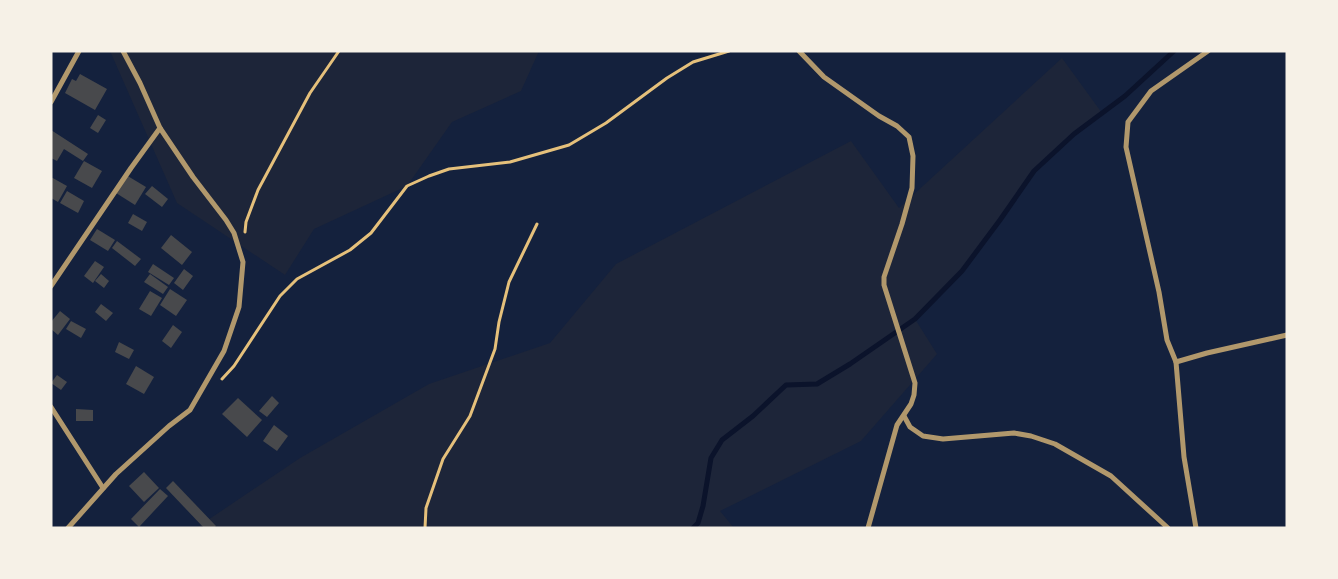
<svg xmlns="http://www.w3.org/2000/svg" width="1338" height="579" font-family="'Titillium Web',sans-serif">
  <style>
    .green { fill: #1d2539 }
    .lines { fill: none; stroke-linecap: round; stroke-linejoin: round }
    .stream { stroke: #0b132b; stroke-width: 5 }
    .building { fill: #48494c }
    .path { stroke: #e5c07b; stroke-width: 3 }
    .minor { stroke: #b1986c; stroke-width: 5 }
  </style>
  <rect width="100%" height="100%" fill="#14213d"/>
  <!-- green -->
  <g class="green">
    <path d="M 110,51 L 539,51 L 521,91 L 452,122 L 407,186 L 314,229 L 285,275 L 177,203 Z"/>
    <path d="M 1062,58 L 1102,113 L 1074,134 L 1034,171 L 1000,220 L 962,271 L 915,319 L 937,354 L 861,441 L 720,511 L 734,528 L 196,528 L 300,458 L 429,384 L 550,343 L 616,264 L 851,141 L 899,208 Z"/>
  </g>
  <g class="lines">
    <!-- stream -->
    <path class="stream" d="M 693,528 L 698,523 L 703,506 L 711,458 L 722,440 L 753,416 L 786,385 L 817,384 L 850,364 L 915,319 L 962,271 L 1000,220 L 1034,171 L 1074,134 L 1125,96 L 1174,51"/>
  </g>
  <!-- building -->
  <g class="building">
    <path d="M 80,74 L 107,89 L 95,110 L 65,93 L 72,79 L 76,81 Z"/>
    <path d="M 98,115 L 106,120 L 98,133 L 90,128 Z"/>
    <path d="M 51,130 L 88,154 L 83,161 L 64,149 L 57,161 L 51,158 Z"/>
    <path d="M 84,161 L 102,171 L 92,188 L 74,178 Z"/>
    <path d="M 126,175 L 146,187 L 135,205 L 116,193 Z"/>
    <path d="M 51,177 L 67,186 L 58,202 L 51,198 Z"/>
    <path d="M 152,186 L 168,199 L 162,207 L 145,194 Z"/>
    <path d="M 67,191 L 84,201 L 78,213 L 60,203 Z"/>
    <path d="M 133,214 L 147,222 L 142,231 L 128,223 Z"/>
    <path d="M 97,229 L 115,240 L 108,251 L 90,240 Z"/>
    <path d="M 171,235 L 192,252 L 182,265 L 161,248 Z"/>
    <path d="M 117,241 L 141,259 L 135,266 L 112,248 Z"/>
    <path d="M 95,261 L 104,267 L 93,283 L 84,276 Z"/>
    <path d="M 153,264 L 174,278 L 169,285 L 148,272 Z"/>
    <path d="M 184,269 L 193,276 L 183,290 L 174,283 Z"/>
    <path d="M 101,274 L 109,281 L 104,288 L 95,281 Z"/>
    <path d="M 150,274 L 168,287 L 163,294 L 144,282 Z"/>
    <path d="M 170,289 L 187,300 L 176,316 L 160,305 Z"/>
    <path d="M 150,291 L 162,298 L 151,316 L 139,309 Z"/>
    <path d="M 101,304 L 113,313 L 106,321 L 95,312 Z"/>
    <path d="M 60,311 L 70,319 L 58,335 L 51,329 L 51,322 Z"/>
    <path d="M 71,321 L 86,329 L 81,338 L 66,329 Z"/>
    <path d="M 173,325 L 182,332 L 171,348 L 162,341 Z"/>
    <path d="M 119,342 L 134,350 L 129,359 L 115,352 Z"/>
    <path d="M 136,366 L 154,377 L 144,394 L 126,384 Z"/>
    <path d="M 57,375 L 67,382 L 61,390 L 51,383 Z"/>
    <path d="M 272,396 L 279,403 L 267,417 L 259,411 Z"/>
    <path d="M 238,398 L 262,420 L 247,437 L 222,414 Z"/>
    <path d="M 76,409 L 93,410 L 93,421 L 76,421 Z"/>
    <path d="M 274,425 L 288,436 L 277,451 L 263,441 Z"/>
    <path d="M 144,472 L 159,488 L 144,502 L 129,486 Z"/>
    <path d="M 173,481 L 216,526 L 214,528 L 204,528 L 166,488 Z"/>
    <path d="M 160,489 L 168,496 L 139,527 L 131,519 Z"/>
  </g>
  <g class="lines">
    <!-- path -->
    <g class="path">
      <path d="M 245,232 L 246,222 L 258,190 L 310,93 L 339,51"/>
      <path d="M 222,379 L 234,366 L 280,296 L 297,279 L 350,250 L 371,233 L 407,186 L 429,176 L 449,169 L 510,162 L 569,145 L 606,123 L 667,78 L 693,62 L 729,51"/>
      <path d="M 425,528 L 426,508 L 443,459 L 470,416 L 495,349 L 499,322 L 509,282 L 537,224"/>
    </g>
    <!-- minor -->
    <g class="minor">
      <path d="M 799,51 L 824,77 L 879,116 L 897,126 L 909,137 L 913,156 L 912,188 L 902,224 L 884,277 L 884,285 L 915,383 L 914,395 L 911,404 L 897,425 L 868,528"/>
      <path d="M 1208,51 L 1151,91 L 1128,122 L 1126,147 L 1159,292 L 1167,340 L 1176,362 L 1207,353 L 1287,335"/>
      <path d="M 51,102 L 79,51"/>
      <path d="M 51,286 L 131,168 L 160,128"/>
      <path d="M 1176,362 L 1184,457 L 1196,528"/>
      <path d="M 51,407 L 103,488"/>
      <path d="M 904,416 L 910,427 L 923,436 L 943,439 L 1014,433 L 1031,436 L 1055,444 L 1111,476 L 1168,528"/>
      <path d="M 68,528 L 116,474 L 169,426 L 190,410 L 224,351 L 239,307 L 243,262 L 234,233 L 226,220 L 193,177 L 160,128 L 140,83 L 123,51"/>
    </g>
  </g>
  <!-- border -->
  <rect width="1338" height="579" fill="none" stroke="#f6f1e7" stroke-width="105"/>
</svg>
